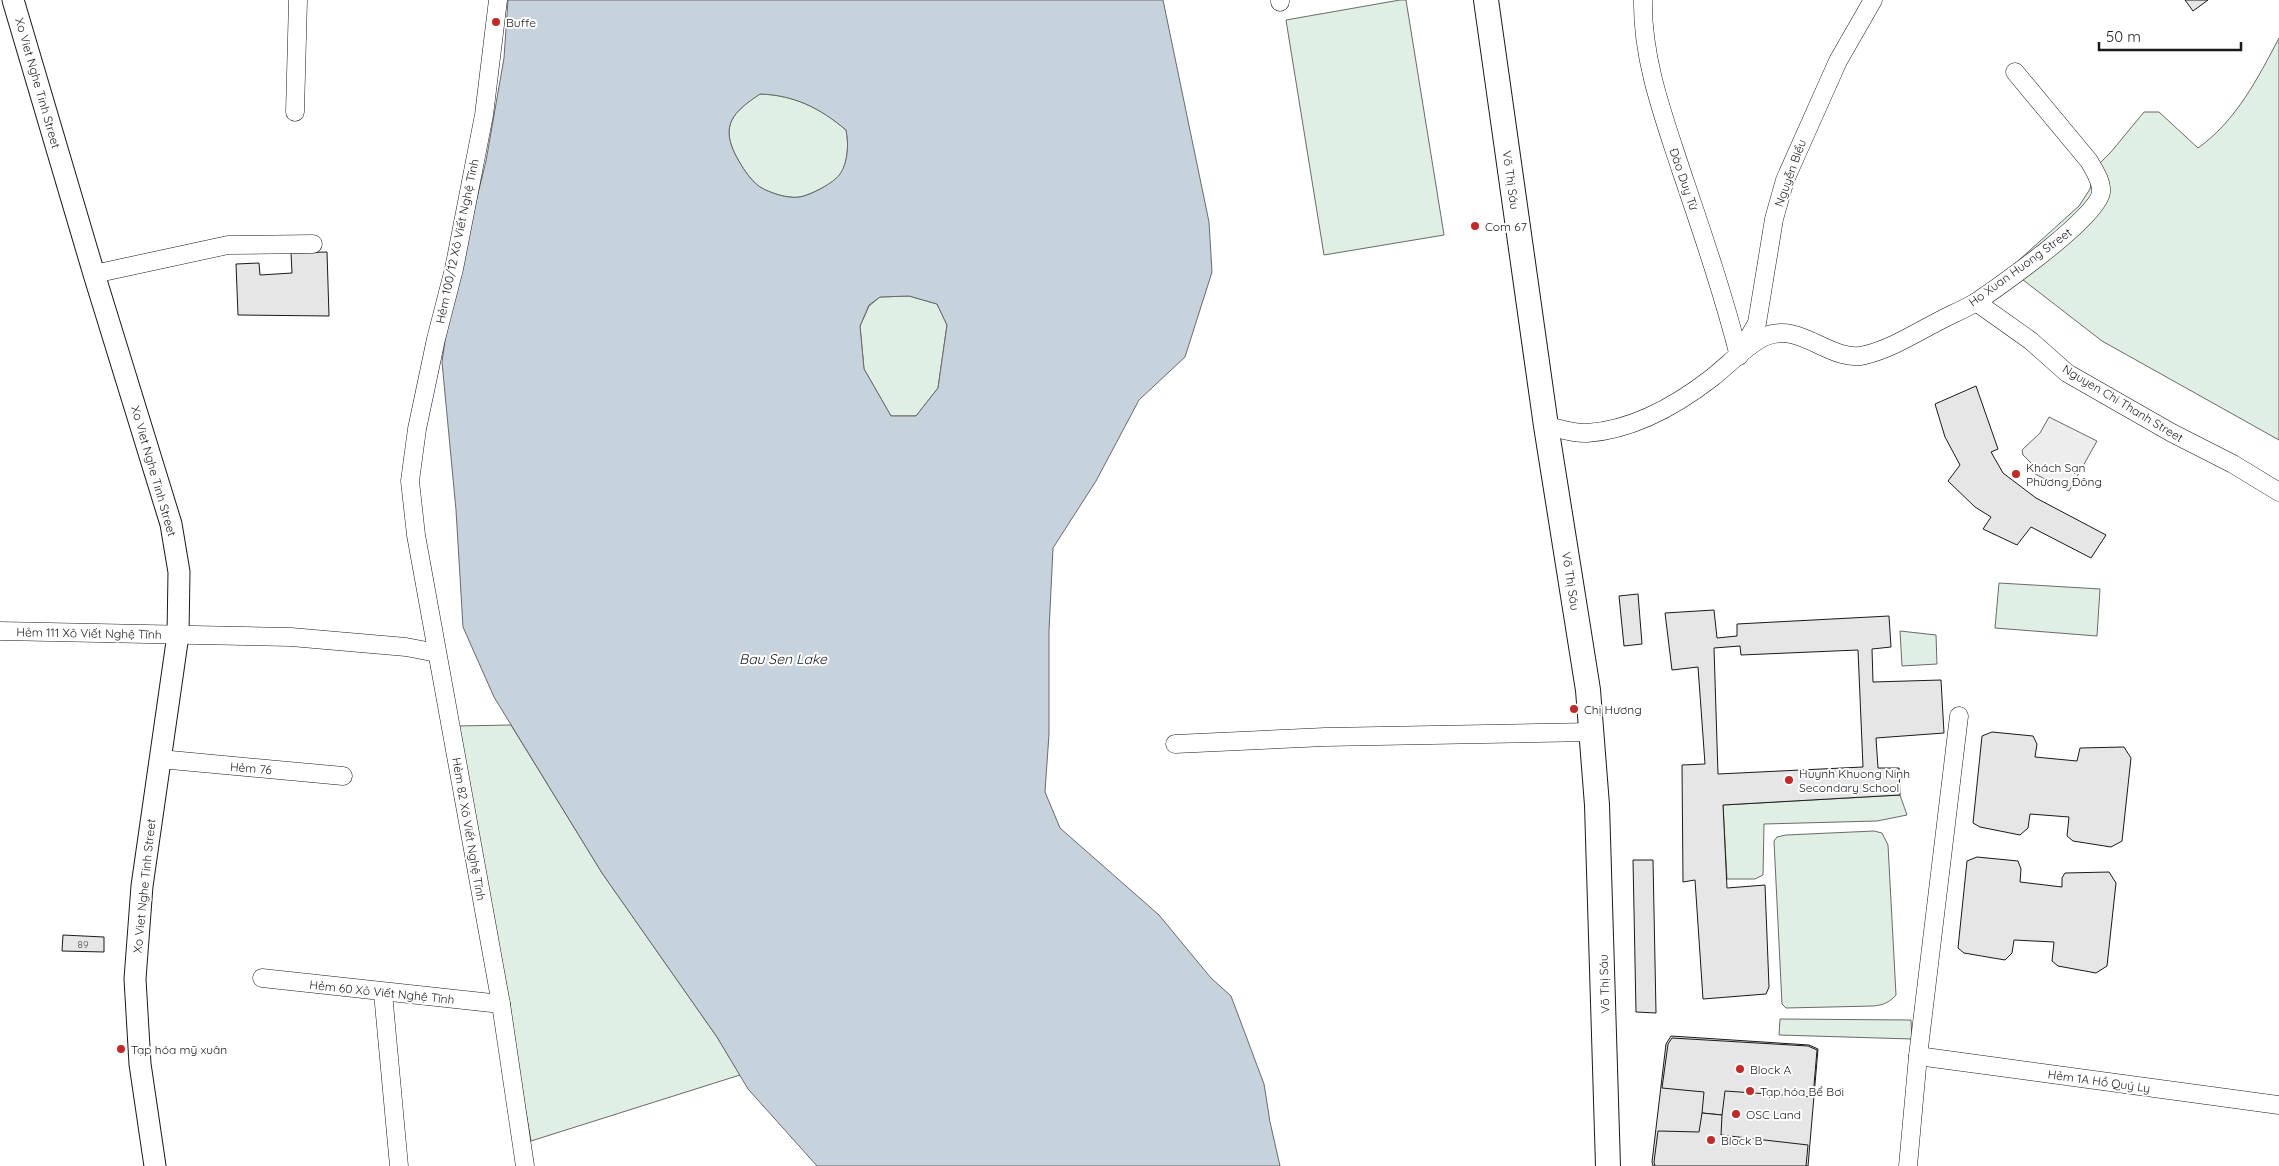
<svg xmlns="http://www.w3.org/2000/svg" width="2279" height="1166" font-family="Quicksand,sans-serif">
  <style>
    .green { fill: #e0efe3; stroke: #6a6a6a }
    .parking { fill: #ededed; stroke: #6a6a6a }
    .water { fill: #c6d2dc; stroke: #6a6a6a; fill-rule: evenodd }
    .building { fill: #e6e6e6; stroke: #1a1a1a; fill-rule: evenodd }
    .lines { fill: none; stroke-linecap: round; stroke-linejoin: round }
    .minor-casing { stroke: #1a1a1a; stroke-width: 19 }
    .tertiary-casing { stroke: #1a1a1a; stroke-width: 23 }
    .secondary-casing { stroke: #1a1a1a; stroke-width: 26 }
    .minor { stroke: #fff; stroke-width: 18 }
    .tertiary { stroke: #fff; stroke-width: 21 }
    .secondary { stroke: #fff; stroke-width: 24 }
    .poi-dot { fill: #c62828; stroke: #fff; stroke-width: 2 }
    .labels { text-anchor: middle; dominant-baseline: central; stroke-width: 4; stroke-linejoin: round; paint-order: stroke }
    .number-label { font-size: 10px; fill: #4d4d4d }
    .poi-label { font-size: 12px; fill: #1a1a1a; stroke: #fff; text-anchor: start }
    .street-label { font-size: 12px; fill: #1a1a1a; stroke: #fff }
    .water-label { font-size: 14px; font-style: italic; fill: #1a1a1a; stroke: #fff }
  </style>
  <rect width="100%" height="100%" fill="#fff"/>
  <!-- green -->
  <g class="green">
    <path d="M 1400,0 L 1406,0 L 1444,235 L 1324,255 L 1286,20 Z"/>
    <path d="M 2279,38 L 2279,440 L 2102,341 L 2009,269 L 2079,206 L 2090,189 L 2094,169 L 2111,152 L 2144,112 L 2159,112 L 2198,148 C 2236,121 2258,78 2279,38 Z"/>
    <path d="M 760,94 C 794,95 820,108 846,130 C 849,143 848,163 840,175 C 834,183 810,195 800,197 C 788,199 770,193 760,187 C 750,180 742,167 736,156 C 720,125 733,112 760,94 Z"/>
    <path d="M 909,296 L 937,304 L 947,325 L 938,388 L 916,416 L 891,416 L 864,369 L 860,326 L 869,306 L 880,297 Z"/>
    <path d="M 1999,583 L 2100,589 L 2097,636 L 1995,628 Z"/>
    <path d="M 1900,631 L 1936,635 L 1937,664 L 1902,666 Z"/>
    <path d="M 511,725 L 602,873 L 717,1037 L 740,1075 L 531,1141 L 457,726 Z"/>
    <path d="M 1900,795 L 1907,815 L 1877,821 L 1764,824 L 1763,875 L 1755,879 L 1727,879 L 1723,805 Z"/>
    <path d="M 1874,831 L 1882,833 L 1888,845 L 1896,995 C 1889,1003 1883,1005 1873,1006 L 1786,1008 L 1782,1004 L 1774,841 L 1777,837 L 1786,835 Z"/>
    <path d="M 1780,1019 L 1911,1020 L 1912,1039 L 1779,1035 Z"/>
  </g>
  <!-- parking -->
  <path class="parking" d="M 2049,417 L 2097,441 L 2069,491 L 2035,474 L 2034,466 L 2023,455 L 2022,450 L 2040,433 Z"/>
  <!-- water -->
  <path class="water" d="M 508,0 L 1163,0 L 1209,222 L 1212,272 L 1185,357 L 1139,400 L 1096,481 L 1053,548 L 1049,631 L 1049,734 L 1045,792 L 1060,828 L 1159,915 L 1211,978 L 1231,996 L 1264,1084 L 1270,1122 L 1280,1166 L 817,1166 L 748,1089 L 717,1037 L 602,873 L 494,697 L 463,627 L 456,510 L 442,362 L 449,312 L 486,161 L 504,58 ZM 760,94 C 794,95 820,108 846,130 C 849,143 848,163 840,174 C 834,183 811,195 800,197 C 788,199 770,193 760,187 C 750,180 742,167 736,156 C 720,125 733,112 760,94 ZM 909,296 L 937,304 L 947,325 L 938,388 L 916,416 L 891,416 L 864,369 L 860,326 L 869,305 L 880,297 Z"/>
  <!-- building -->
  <g class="building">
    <path d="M 2185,0 L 2208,0 L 2193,11 Z"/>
    <path d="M 327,252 L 329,316 L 238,315 L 236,264 L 259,263 L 260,275 L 292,273 L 291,253 Z"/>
    <path d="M 1976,386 L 1998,449 L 1991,452 L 2003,473 L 2036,498 L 2106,535 L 2091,558 L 2031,527 L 2017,545 L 1983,529 L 1991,517 L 1975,507 L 1948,481 L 1960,465 L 1945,437 L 1935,404 Z"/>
    <path d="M 1638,594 L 1642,644 L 1624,646 L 1619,596 Z"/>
    <path d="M 1714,610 L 1717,638 L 1737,636 L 1737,624 L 1889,616 L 1891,647 L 1872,649 L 1873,682 L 1941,680 L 1944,733 L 1876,738 L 1878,768 L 1899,768 L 1900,795 L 1723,805 L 1727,888 L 1765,885 L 1769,987 L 1766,994 L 1703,999 L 1695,880 L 1683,882 L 1682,765 L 1705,764 L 1698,667 L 1672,670 L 1665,613 ZM 1740,646 L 1741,655 L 1858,650 L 1863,767 L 1718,774 L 1714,648 Z"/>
    <path d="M 1992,732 L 2033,736 L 2037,744 L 2035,757 L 2077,761 L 2080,748 L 2124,747 L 2131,758 L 2122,841 L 2111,847 L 2073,841 L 2067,836 L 2069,817 L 2030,814 L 2028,828 L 2020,835 L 1980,827 L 1973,823 L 1982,736 Z"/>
    <path d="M 1977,857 L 2018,861 L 2021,869 L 2020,882 L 2062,887 L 2062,878 L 2065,873 L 2109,872 L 2116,883 L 2107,966 L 2096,973 L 2058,966 L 2052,961 L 2054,942 L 2014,940 L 2012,953 L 2005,960 L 1964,953 L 1958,948 L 1967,861 Z"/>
    <path d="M 1633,860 L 1653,860 L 1656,1013 L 1636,1012 Z"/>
    <path d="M 63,935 L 104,937 L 104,952 L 62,951 Z"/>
    <path d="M 1671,1036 L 1809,1045 L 1818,1049 L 1808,1166 L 1653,1166 L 1652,1162 L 1666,1044 Z"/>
    <path d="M 1672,1038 L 1808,1046 L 1817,1050 L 1813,1097 L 1725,1091 L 1722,1115 L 1702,1113 L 1704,1092 L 1662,1088 L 1668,1044 Z"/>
    <path d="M 1702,1113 L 1722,1115 L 1721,1135 L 1808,1145 L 1806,1166 L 1655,1166 L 1654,1162 L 1658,1131 L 1699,1132 Z"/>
  </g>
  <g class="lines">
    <defs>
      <g id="minor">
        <path d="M 498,0 L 484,115 L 454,269 L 436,339 L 417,429 L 410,481 L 416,535 L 501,1004 L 525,1166"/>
        <path d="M 1280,0 L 1280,2"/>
        <path d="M 1643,0 C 1642,59 1663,115 1681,170 C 1702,232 1723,293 1739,356"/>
        <path d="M 295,112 L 298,0"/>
        <path d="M 94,274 L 228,245 L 313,244"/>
        <path d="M 1976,302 L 2031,341 L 2067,373 L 2172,433 L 2233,464 L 2279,492"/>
        <path d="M 1741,351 L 1757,323 L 1774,219 L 1785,180 L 1838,61 L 1873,0"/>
        <path d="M 1546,426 C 1558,428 1574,434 1587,433 C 1633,430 1677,405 1713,377 C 1728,365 1747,345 1764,337 C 1799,320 1832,364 1865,355 C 1890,349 1914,334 1937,322 C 1950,315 1965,309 1978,301 C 2001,285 2099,217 2101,192 C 2102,181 2094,170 2089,161 L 2015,72"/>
        <path d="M 0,631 L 291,637 L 406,647 L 437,653"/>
        <path d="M 1175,744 L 1325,737 L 1592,732"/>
        <path d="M 160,759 L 343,776"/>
        <path d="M 262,978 L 501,1004"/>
        <path d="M 383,993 L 399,1166"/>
        <path d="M 1918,1056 L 2279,1105"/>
        <path d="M 1908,1166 L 1918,1056 L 1959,716"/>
      </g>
      <path id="tertiary" d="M 13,0 L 94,274 L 171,524 L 179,572 L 178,635 L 142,886 L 135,979 L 140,1064 L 155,1166"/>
      <path id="secondary" d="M 1486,0 L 1546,426 L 1588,690 L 1597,805 L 1608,1166"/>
    </defs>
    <!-- minor casing -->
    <use href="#minor" class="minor-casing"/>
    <!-- tertiary casing -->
    <use href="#tertiary" class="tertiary-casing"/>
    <!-- secondary casing -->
    <use href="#secondary" class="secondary-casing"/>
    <!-- minor -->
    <use href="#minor" class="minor"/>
    <!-- tertiary -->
    <use href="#tertiary" class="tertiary"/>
    <!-- secondary -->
    <use href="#secondary" class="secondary"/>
  </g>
  <!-- markers -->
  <g class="poi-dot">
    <circle cx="496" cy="22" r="5"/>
    <circle cx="1475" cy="226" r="5"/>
    <circle cx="2016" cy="474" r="5"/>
    <circle cx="1574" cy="709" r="5"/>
    <circle cx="1789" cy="780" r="5"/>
    <circle cx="121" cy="1049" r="5"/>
    <circle cx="1740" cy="1069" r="5"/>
    <circle cx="1750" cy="1091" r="5"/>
    <circle cx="1736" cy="1114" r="5"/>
    <circle cx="1711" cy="1140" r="5"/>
  </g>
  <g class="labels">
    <!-- number labels -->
    <g class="number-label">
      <text x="83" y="944">89</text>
    </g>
    <!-- poi labels -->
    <g class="poi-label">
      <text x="506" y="22">Buffe</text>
      <text x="1485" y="226">Com 67</text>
      <text x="2026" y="467">Khách Sạn<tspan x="2026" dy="14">Phương Đông</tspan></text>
      <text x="1584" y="709">Chị Hương</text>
      <text x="1799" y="773">Huynh Khuong Ninh<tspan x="1799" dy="14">Secondary School</tspan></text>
      <text x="131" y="1049">Tạp hóa mỹ xuân</text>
      <text x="1750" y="1069">Block A</text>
      <text x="1760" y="1091">Tạp hóa Bể Bơi</text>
      <text x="1746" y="1114">OSC Land</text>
      <text x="1721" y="1140">Block B</text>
    </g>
    <!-- street labels -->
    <g class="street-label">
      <text transform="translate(38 83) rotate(74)">Xo Viet Nghe Tinh Street</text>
      <text transform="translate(1790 173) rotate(-70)">Nguyễn Biểu</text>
      <text transform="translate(1684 179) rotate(71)">Đào Duy Từ</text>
      <text transform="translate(1511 180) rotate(82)">Võ Thị Sáu</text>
      <text transform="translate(457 241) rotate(-78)">Hẻm 100/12 Xô Viết Nghệ Tĩnh</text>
      <text transform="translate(2020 267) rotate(-36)">Ho Xuan Huong Street</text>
      <text transform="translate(2123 403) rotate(31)">Nguyen Chi Thanh Street</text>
      <text transform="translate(154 471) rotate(74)">Xo Viet Nghe Tinh Street</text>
      <text transform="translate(1571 581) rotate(81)">Võ Thị Sáu</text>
      <text transform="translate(89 633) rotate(1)">Hẻm 111 Xô Viết Nghệ Tĩnh</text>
      <text transform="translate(251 768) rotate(5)">Hẻm 76</text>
      <text transform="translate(469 829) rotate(80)">Hẻm 82 Xô Viết Nghệ Tĩnh</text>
      <text transform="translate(144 886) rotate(-84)">Xo Viet Nghe Tinh Street</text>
      <text transform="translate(1604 984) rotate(-92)">Võ Thị Sáu</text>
      <text transform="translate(382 992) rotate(6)">Hẻm 60 Xô Viết Nghệ Tĩnh</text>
      <text transform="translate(2099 1081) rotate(8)">Hẻm 1A Hồ Quý Ly</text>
    </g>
    <!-- water labels -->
    <g class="water-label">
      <text x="783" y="659">Bau Sen Lake</text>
    </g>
  </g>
  <!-- scale -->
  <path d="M2099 42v8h142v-8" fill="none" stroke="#1a1a1a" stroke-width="2.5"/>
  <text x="2106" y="42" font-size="15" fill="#1a1a1a" stroke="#ffffff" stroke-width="4" paint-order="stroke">50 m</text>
</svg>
